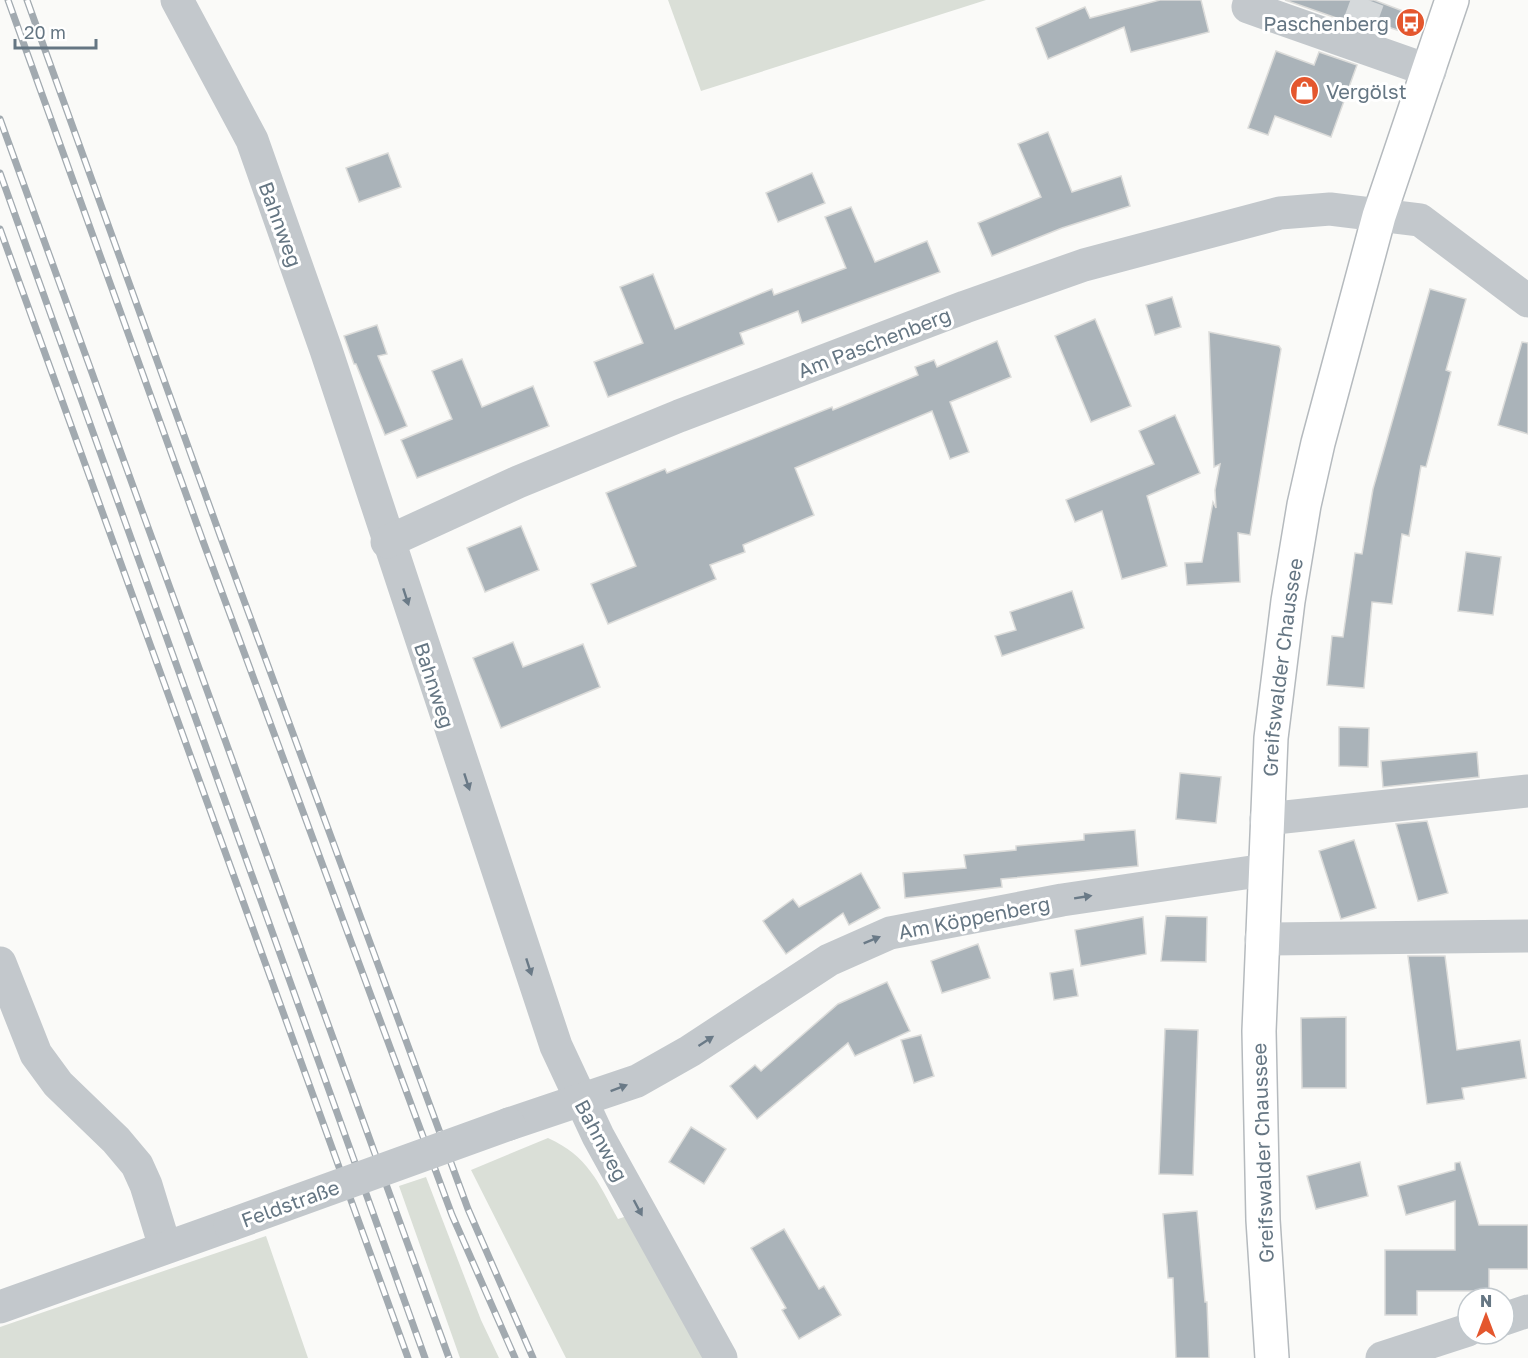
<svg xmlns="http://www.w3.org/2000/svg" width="1528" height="1358" font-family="'Golos Text',sans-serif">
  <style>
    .green { fill: #dadfd7 }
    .building { fill: #aab3b9; stroke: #dcdcda; stroke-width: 1.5 }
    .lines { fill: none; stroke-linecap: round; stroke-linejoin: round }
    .minor-tunnel { stroke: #d5d9db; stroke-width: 33; stroke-dasharray: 33 16; stroke-linecap: butt }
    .major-casing { stroke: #b5babe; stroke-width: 36 }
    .minor { stroke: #c3c8cc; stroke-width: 33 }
    .major { stroke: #fff; stroke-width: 33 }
    .rail-casing { stroke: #a2aab0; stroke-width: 7 }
    .rail { stroke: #fff; stroke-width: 4.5; stroke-dasharray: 14; stroke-linecap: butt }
    .minor-bridge { stroke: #c3c8cc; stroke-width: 33 }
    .oneway { fill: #6a7a87 }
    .labels { text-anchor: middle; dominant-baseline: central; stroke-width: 6; stroke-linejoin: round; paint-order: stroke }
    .poi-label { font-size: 20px; fill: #657683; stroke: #fff; text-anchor: end }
    .street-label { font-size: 20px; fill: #657683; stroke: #fff }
  </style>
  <rect width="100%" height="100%" fill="#fafaf8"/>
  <!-- green -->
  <g class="green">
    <path d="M 668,0 L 986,0 L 701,91 Z"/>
    <path d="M 548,1138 C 588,1156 598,1182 618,1219 L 627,1216 L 703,1358 L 566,1358 L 471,1170 Z"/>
    <path d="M 426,1177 L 481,1320 L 499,1358 L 460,1358 L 399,1186 Z"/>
    <path d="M 266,1236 L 308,1358 L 0,1358 L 0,1327 Z"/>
  </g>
  <!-- building -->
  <g class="building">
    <path d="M 1160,0 L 1201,0 L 1209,32 L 1131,52 L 1124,27 L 1048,59 L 1036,28 L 1085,7 L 1090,18 Z"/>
    <path d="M 1285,0 L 1374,0 L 1408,13 L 1403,32 L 1388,27 L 1385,35 Z"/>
    <path d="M 1276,51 L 1314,65 L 1319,52 L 1357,65 L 1331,137 L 1275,116 L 1268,135 L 1248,128 Z"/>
    <path d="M 1048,132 L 1072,192 L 1121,176 L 1130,206 L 1062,228 L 992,256 L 978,223 L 1041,197 L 1018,144 Z"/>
    <path d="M 388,153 L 401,187 L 359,202 L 346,168 Z"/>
    <path d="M 812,173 L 825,203 L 778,222 L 766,193 Z"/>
    <path d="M 851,207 L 875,262 L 927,241 L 940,272 L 802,323 L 798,311 L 767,323 L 740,333 L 744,344 L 608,397 L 594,362 L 643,343 L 620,287 L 653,274 L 675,329 L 772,289 L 774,295 L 846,268 L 825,217 Z"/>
    <path d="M 1430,289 L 1466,299 L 1446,370 L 1451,372 L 1426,467 L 1421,466 L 1409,536 L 1402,534 L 1392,604 L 1372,602 L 1364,688 L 1327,685 L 1332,636 L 1343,637 L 1355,553 L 1362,554 L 1373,489 Z"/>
    <path d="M 1172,297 L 1181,327 L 1155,335 L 1146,305 Z"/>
    <path d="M 1095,319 L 1131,406 L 1091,422 L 1055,336 Z"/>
    <path d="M 377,325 L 387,354 L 378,356 L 407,426 L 385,435 L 356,364 L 354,364 L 344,336 Z"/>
    <path d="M 1209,332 L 1279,346 L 1281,349 L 1250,535 L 1238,533 L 1240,582 L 1187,585 L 1185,563 L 1202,562 L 1213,502 L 1216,508 L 1215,490 L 1220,464 L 1214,467 Z"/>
    <path d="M 997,341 L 1011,377 L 950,402 L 969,452 L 950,459 L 932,411 L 795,468 L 814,515 L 743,545 L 745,552 L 710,565 L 716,579 L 608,624 L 591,584 L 636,566 L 606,493 L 665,469 L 667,473 L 832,407 L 833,410 L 918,375 L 915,367 L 934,360 L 937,367 Z"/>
    <path d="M 1522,342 L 1528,343 L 1528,434 L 1498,425 Z"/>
    <path d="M 462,359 L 482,407 L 533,386 L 549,426 L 417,478 L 401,440 L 452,419 L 432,371 Z"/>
    <path d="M 1175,415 L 1200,473 L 1147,496 L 1167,566 L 1122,579 L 1102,511 L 1075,522 L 1066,500 L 1154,464 L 1139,431 Z"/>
    <path d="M 521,526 L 539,570 L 485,592 L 467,548 Z"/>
    <path d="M 1466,552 L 1501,557 L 1493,615 L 1458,611 Z"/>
    <path d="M 1072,591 L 1084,628 L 1002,656 L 995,636 L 1016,630 L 1010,612 Z"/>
    <path d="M 513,642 L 523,667 L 583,644 L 600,687 L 501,728 L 473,658 Z"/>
    <path d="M 1339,727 L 1369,728 L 1368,767 L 1339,766 Z"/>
    <path d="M 1477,752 L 1479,777 L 1383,787 L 1381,761 Z"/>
    <path d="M 1180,773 L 1221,777 L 1216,823 L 1176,819 Z"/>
    <path d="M 1427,821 L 1448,893 L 1418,901 L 1396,824 Z"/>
    <path d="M 1135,830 L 1138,866 L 1001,879 L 1002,887 L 905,898 L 903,873 L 966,868 L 964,855 L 1016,850 L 1016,846 L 1084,840 L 1084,834 Z"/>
    <path d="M 1354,840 L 1376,908 L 1341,919 L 1319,851 Z"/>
    <path d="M 861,873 L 880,908 L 849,925 L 843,913 L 786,954 L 763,921 L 793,899 L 799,907 Z"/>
    <path d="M 1166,916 L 1207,917 L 1206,962 L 1161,961 Z"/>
    <path d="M 1143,917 L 1146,954 L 1081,966 L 1075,930 Z"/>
    <path d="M 978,944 L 990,978 L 942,993 L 931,961 Z"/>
    <path d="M 1408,956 L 1445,956 L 1457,1050 L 1520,1040 L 1526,1078 L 1462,1088 L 1464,1099 L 1427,1104 Z"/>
    <path d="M 1073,969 L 1078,996 L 1054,1000 L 1050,973 Z"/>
    <path d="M 887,982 L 910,1031 L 855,1056 L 848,1043 L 757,1119 L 730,1086 L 755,1065 L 761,1071 L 838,1004 Z"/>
    <path d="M 1346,1017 L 1346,1088 L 1302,1088 L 1301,1018 Z"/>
    <path d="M 1165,1029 L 1198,1030 L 1193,1175 L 1159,1174 Z"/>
    <path d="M 921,1035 L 934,1076 L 914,1083 L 901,1040 Z"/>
    <path d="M 691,1127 L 726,1149 L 704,1184 L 669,1162 Z"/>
    <path d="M 1360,1162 L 1368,1196 L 1316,1209 L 1307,1176 Z"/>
    <path d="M 1460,1162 L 1479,1225 L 1528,1225 L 1528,1269 L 1489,1269 L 1489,1291 L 1417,1291 L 1417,1315 L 1385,1315 L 1385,1250 L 1455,1250 L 1455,1201 L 1406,1215 L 1398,1186 L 1455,1170 L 1455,1163 Z"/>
    <path d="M 1197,1211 L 1205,1302 L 1207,1302 L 1209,1358 L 1176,1358 L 1173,1278 L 1168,1278 L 1163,1214 Z"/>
    <path d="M 784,1229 L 819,1289 L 824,1286 L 841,1315 L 799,1339 L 782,1310 L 786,1308 L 751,1248 Z"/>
  </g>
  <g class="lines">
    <!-- minor-tunnel -->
    <path class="minor-tunnel" d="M 1357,30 L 1368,0"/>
    <defs>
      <g id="major">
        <path id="s1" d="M 1272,1358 L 1263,1220 L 1259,1031 L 1271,738 L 1288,601 L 1304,505 L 1318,443 L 1379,216 L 1452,0"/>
      </g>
    </defs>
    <!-- major casing -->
    <use href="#major" class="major-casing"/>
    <!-- minor -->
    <g class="minor">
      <path d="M 177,0 L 252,140 L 326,350 L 556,1046 L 598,1136 L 721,1358"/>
      <path d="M 1250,0 L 1248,7 L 1430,71"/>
      <path d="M 387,542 L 518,482 L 679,416 L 965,307 L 1084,265 L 1280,213 L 1330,209 L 1420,220 L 1528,301"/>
      <path d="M 1266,819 L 1528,791"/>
      <path d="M 1261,939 L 1528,936"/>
      <path d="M 0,963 L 36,1054 L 58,1084 L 116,1140 L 137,1165 L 146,1185 L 165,1247"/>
      <path d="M 509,1124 L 637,1081 L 690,1051 L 829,960 L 890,933 L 1062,900 L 1265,870"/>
      <path d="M 0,1307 L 230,1225"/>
      <path d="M 1504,1319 L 1528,1311"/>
      <path d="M 1382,1358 L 1468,1330"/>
    </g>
    <!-- major -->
    <use href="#major" class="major"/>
    <defs>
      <g id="rail">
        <path d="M 8,0 L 204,544 L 452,1215 L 515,1358"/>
        <path d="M 27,0 L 221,538 L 468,1209 L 533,1358"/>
        <path d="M 0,119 L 449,1358"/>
        <path d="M 0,173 L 425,1358"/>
        <path d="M 0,229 L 408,1358"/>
      </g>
    </defs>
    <!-- rail casing -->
    <use href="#rail" class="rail-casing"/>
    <!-- rail -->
    <use href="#rail" class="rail"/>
    <!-- minor-bridge -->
    <path class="minor-bridge" d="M 230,1225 L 509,1124"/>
  </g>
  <!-- one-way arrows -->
  <defs><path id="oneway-solid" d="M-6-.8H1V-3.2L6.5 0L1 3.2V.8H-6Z" transform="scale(1.5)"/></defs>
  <g class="oneway">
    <use href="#oneway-solid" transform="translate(406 597) rotate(72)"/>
    <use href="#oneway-solid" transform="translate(467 782) rotate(72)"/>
    <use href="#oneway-solid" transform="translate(1083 897) rotate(-9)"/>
    <use href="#oneway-solid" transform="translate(872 940) rotate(-22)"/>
    <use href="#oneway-solid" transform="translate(529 967) rotate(72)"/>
    <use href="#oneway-solid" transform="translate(706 1041) rotate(-33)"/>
    <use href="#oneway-solid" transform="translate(619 1088) rotate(-21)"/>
    <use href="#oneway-solid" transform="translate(638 1208) rotate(62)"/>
  </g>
  <!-- icons -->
  <defs>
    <symbol id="bus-disc" viewBox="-11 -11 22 22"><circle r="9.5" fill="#e4572e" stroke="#fff"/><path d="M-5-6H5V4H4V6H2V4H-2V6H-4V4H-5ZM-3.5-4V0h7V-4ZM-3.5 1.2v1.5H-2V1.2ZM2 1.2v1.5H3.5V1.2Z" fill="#fff"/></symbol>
    <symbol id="shop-disc" viewBox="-11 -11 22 22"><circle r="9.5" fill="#e4572e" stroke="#fff"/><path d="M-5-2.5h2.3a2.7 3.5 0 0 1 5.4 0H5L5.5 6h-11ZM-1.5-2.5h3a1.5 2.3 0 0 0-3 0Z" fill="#fff"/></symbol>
  </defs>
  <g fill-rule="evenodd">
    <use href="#bus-disc" x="1394" y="6" width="33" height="33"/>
    <use href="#shop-disc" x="1288" y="74" width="33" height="33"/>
  </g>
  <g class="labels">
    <!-- poi labels -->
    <g class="poi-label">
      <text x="1389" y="23">Paschenberg</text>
      <text x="1326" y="91" text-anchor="start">Vergölst</text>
    </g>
    <!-- street labels -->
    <g class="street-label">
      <text transform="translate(281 224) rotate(70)">Bahnweg</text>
      <text transform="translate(874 342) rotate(-21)">Am Paschenberg</text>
      <text stroke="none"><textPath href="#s1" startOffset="692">Greifswalder Chaussee</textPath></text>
      <text transform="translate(435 685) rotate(72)">Bahnweg</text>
      <text transform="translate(974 917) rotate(-11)">Am Köppenberg</text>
      <text transform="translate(602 1140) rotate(62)">Bahnweg</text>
      <text transform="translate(1262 1153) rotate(-92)">Greifswalder Chaussee</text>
      <text transform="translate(290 1203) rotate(-20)">Feldstraße</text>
    </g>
  </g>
  <!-- north arrow -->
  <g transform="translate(1486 1316)"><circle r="28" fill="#ffffff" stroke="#c1c8cd" stroke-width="1.5"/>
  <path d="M0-4.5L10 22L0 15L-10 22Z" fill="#e4572e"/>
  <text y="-9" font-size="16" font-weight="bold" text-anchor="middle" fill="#657683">N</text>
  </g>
  <!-- scale -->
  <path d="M15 39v9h81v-9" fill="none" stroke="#657683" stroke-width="3"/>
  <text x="24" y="39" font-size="18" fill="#657683" stroke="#ffffff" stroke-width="4.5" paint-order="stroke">20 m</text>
</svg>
